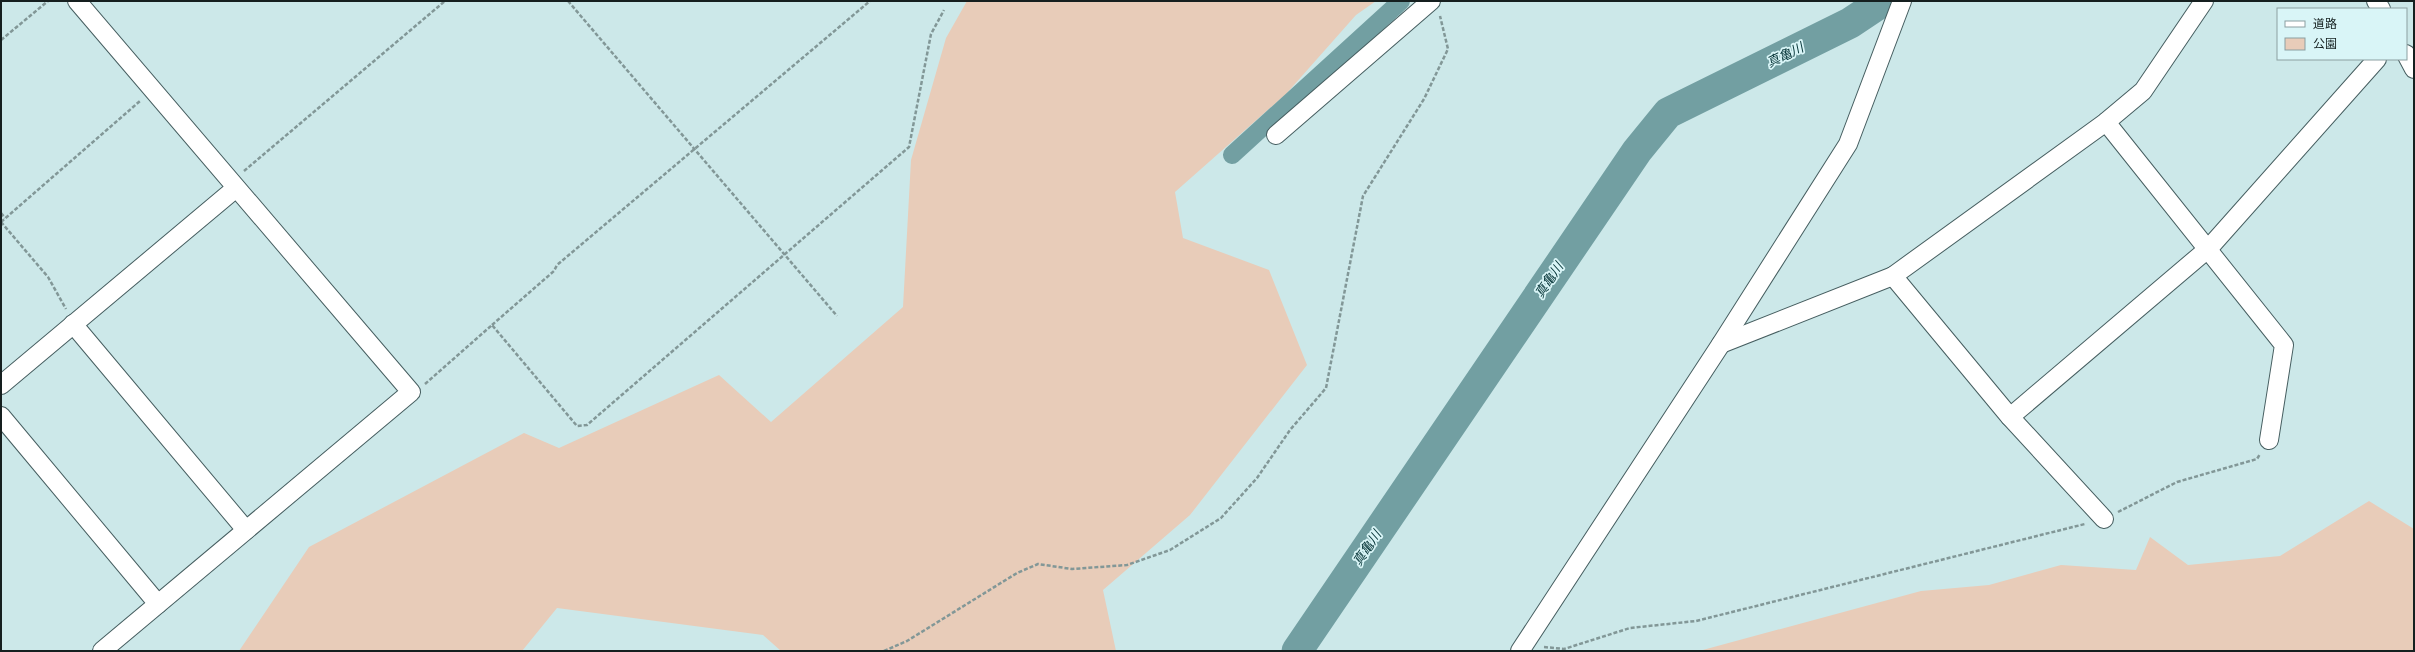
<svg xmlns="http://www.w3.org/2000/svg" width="2415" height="652" font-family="'PT Sans','Noto Sans JP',sans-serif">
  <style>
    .green { fill: #e8ccb9 }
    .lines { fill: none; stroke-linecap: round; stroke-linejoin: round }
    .canal { stroke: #729fa2; stroke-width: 18 }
    .river { stroke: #729fa2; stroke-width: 31 }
    .minor-casing { stroke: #465e60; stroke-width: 20 }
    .path { stroke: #829797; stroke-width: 2.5; stroke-dasharray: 4 2; stroke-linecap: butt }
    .minor { stroke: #fff; stroke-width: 18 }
    .labels { text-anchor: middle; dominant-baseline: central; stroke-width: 3.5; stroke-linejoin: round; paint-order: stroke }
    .water-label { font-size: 13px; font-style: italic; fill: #033235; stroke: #d9f5f7 }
  </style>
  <rect width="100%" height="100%" fill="#cce8e9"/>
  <!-- green -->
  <g class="green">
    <path d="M 967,1 L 1376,1 L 1356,15 L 1286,94 L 1175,192 L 1183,238 L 1269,270 L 1307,365 L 1190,515 L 1103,590 L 1116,651 L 781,651 L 763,635 L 557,608 L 522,651 L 239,651 L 309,547 L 524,433 L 559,448 L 719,375 L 771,422 L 903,307 L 911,160 L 946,38 Z"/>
    <path d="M 2369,501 L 2414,529 L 2414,651 L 1699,651 L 1921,591 L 1989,585 L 2061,565 L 2136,570 L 2150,537 L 2188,565 L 2280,556 Z"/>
  </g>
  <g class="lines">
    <!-- canal -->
    <path class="canal" d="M 1232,155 L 1401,1"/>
    <!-- river -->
    <path class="river" d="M 1297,651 L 1637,151 L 1668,113 L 1850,23 L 1883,1"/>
    <defs>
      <g id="minor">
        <path d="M 77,1 L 411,392 L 102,651"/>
        <path d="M 2376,1 L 2381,9"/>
        <path d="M 2406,54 L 2414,69"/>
        <path d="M 2106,122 L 2284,345 L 2269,440"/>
        <path d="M 1276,135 L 1431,1"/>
        <path d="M 1893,276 L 2010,417 L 2104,519"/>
        <path d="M 73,324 L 246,530"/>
        <path d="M 1721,344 L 1893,276 L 2106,122 L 2143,91 L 2204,1"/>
        <path d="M 1,385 L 236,188"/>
        <path d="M 1,416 L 158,604"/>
        <path d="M 2010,417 L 2209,248 L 2377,59"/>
        <path d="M 1520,651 L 1721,344 L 1848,144 L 1902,1"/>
      </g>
    </defs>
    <!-- minor casing -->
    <use href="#minor" class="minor-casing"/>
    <!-- path -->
    <g class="path">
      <path d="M 568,1 L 837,316"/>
      <path d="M 1,40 L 48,1"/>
      <path d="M 244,171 L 445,1"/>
      <path d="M 1,213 L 5,218"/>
      <path d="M 1,222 L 140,101"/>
      <path d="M 1,222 L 48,277 L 66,309"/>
      <path d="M 492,325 L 554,271 L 557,265 L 870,1"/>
      <path d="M 425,384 L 492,325 L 577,426 L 587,425 L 909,147 L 931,34 L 944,10"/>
      <path d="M 2118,512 L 2177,482 L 2257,459 L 2260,454"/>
      <path d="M 1544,647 L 1564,649 L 1630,628 L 1696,621 L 2085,524"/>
      <path d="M 884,651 L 907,641 L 1017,573 L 1038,564 L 1072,569 L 1127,565 L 1170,550 L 1221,518 L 1257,478 L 1290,430 L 1326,388 L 1363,196 L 1424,99 L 1448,49 L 1440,16"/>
    </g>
    <!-- minor -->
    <use href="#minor" class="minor"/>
  </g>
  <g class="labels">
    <!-- water labels -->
    <g class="water-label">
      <text transform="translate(1785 55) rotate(-26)">真亀川</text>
      <text transform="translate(1549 280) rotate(-56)">真亀川</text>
      <text transform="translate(1367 548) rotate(-56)">真亀川</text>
    </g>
  </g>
  <!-- border -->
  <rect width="2415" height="652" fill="none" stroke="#151f1f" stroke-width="4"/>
  <!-- legend -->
  <rect x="2277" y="8" width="130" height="52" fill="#d9f5f7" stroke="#8b9fa1"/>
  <rect x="2285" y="21" width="20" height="6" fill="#ffffff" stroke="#8b9fa1"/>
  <text x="2313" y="28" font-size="12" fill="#151f1f">道路</text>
  <rect x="2285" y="38" width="20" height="12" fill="#e8ccb9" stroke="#8b9fa1"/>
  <text x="2313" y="48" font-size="12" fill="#151f1f">公園</text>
</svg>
